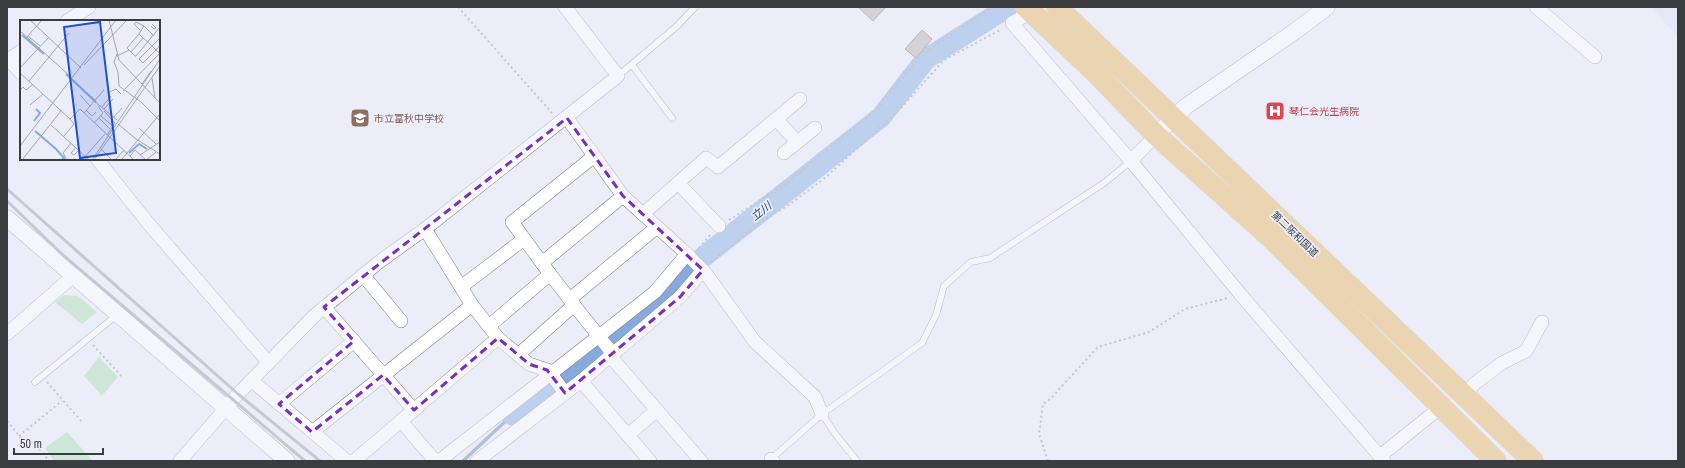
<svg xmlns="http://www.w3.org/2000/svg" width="1685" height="468" font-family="'Archivo Narrow','Noto Sans JP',sans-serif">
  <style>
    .built { fill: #dce1f3 }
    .green { fill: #abdcb0 }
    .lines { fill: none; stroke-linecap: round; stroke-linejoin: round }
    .stream { stroke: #7089ae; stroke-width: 3.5 }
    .river { stroke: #86aadd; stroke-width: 21 }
    .building { fill: #bbaeab; stroke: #7f7370 }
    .service-casing { stroke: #7e818b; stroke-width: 7 }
    .minor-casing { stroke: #7e818b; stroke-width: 14 }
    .tertiary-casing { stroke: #7e818b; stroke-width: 17 }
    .trunk-casing { stroke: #cccccd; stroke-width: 22 }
    .path { stroke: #96989f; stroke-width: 2; stroke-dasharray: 2 3; stroke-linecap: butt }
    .service { stroke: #fff; stroke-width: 6 }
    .minor { stroke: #fff; stroke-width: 13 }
    .tertiary { stroke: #fff; stroke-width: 16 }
    .trunk { stroke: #ebb45b; stroke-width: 21 }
    .rail { stroke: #999ba3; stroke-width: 3 }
    .marked { fill: none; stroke: #7b2cbf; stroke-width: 3; stroke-dasharray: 8 5; stroke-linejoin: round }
    .labels { text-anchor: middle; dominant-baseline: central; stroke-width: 3.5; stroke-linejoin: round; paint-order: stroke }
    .health-label { font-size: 10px; fill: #be3a42; stroke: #ebeef9; text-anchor: start }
    .education-label { font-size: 10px; fill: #785e54; stroke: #ebeef9; text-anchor: start }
    .street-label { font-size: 10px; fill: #3b3c40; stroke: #ebeef9 }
    .water-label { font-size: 11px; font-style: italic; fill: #15427f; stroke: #ebeef9 }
    .inset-river { fill: none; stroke: #86aadd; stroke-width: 2 }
    .inset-road { fill: none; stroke: #a5a7af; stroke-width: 1 }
    .view { fill: #1d4ed8; fill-opacity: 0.15; stroke: #1d4ed8; stroke-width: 2 }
    .inset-edge { fill: none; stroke: #3b3c40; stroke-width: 2 }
  </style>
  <rect width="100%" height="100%" fill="#ebeef9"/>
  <!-- built -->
  <path class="built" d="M 1651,7 L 1678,7 L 1678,36 L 1668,26 Z"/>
  <!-- green -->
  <g class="green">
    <path d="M 64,295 L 78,296 L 97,312 L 82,324 L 55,302 Z"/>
    <path d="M 99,357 L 118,377 L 102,396 L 84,376 Z"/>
    <path d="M 67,432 L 93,461 L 54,461 L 45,448 Z"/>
  </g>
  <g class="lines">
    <!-- stream -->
    <path class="stream" d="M 463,461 L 512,415"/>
    <!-- river -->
    <path class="river" d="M 512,415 L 572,372 L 675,288 L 697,262 L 881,117 L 926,59 L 1008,7"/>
  </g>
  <!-- building -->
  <g class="building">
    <path d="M 858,7 L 886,7 L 873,21 Z"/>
    <path d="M 922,30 L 932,39 L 916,58 L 905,49 Z"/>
  </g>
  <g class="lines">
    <defs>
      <g id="service">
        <path d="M 632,65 L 672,118"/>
        <path d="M 618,76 L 677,26 L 695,7"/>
        <path d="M 35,382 L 118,314"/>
        <path d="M 822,414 L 836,435 L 857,461"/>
        <path d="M 770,460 L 822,414 L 922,343 L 936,315 L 944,286 L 971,262 L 990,258 L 1104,183 L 1131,161"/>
      </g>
      <g id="minor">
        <path d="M 1536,7 L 1595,57"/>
        <path d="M 1031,12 L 1012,23 L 1131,161"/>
        <path d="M 67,21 L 89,7"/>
        <path d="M 7,58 L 21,73"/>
        <path d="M 7,61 L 21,51"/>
        <path d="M 567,118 L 623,196 L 687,254 L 707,275 L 755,342 L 815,397 L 822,414"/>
        <path d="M 776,119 L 797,142"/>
        <path d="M 1156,135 L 1131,161 L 1241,295 L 1384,461"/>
        <path d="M 784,153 L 815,128"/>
        <path d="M 97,159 L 148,223 L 268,362"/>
        <path d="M 678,183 L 719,226"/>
        <path d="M 643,214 L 706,158 L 718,167 L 800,99"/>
        <path d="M 425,229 L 472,305 L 498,338 L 529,364 L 553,372 L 655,292 L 687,254"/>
        <path d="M 542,263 L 623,196"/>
        <path d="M 550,274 L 512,222 L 593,157"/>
        <path d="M 363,275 L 401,321"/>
        <path d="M 461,287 L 524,239"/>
        <path d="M 570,299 L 657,227"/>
        <path d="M 324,307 L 414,410"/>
        <path d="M 489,326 L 550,274 L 574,305"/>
        <path d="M 7,334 L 73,276"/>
        <path d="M 518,355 L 574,305 L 613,354"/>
        <path d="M 610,356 L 701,461"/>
        <path d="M 551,374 L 565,393"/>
        <path d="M 251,380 L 347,461"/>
        <path d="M 581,381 L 650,461"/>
        <path d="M 1465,396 L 1474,384 L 1502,363 L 1526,351 L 1542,322"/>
        <path d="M 279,404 L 354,341"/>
        <path d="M 401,421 L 435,461"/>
        <path d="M 312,432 L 472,305"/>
        <path d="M 628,435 L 657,410"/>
        <path d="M 1380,456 L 1441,407"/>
        <path d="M 771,459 L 773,461"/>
        <path d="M 180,461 L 238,394 L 314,316 L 379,262 L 425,229 L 618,76 L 565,7"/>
        <path d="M 354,461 L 498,338"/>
        <path d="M 439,461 L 553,372"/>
        <path d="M 477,461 L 581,381 L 680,297 L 703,270"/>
      </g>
      <g id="tertiary">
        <path d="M 1156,135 L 1185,107 L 1294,32 L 1327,7"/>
        <path d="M 7,218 L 287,461"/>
      </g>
      <g id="trunk">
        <path d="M 1026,7 L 1096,73 L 1156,135 L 1271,238 L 1496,461"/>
        <path d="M 1057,7 L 1533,461"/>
      </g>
    </defs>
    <!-- service casing -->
    <use href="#service" class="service-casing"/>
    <!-- minor casing -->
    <use href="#minor" class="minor-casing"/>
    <!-- tertiary casing -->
    <use href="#tertiary" class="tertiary-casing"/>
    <!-- trunk casing -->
    <use href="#trunk" class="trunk-casing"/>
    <!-- path -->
    <g class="path">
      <path d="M 458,7 L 552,113"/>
      <path d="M 729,220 L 784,185 L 876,110 L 913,65 L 935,45 L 993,7"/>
      <path d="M 699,248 L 710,235"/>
      <path d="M 711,262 L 754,227 L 793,202 L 826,177 L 899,110 L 944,60 L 1002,29"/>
      <path d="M 93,345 L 123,378"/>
      <path d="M 47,382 L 82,422"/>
      <path d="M 7,421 L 28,447 L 34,442 L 49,461"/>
      <path d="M 19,436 L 62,401"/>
      <path d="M 1048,461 L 1039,434 L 1043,404 L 1051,398 L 1098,347 L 1149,332 L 1185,309 L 1228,298"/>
    </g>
    <!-- service -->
    <use href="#service" class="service"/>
    <!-- minor -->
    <use href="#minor" class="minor"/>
    <!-- tertiary -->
    <use href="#tertiary" class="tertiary"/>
    <!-- trunk -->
    <use href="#trunk" class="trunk"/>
    <!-- rail -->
    <g class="rail">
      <path d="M 7,189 L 238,394 L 320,461"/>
      <path d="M 7,201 L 64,256 L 305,461"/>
    </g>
  </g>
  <!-- marked area -->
  <path d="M0 0H1685V468H0ZM 567,118 L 623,196 L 703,270 L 680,297 L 565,393 L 547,370 L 529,364 L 498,338 L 414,410 L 383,375 L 312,432 L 279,404 L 354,341 L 324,307 Z" fill="#ebeef9" fill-opacity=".55" fill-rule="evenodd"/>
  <path class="marked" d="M 567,118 L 623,196 L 703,270 L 680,297 L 565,393 L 547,370 L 529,364 L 498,338 L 414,410 L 383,375 L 312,432 L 279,404 L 354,341 L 324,307 Z"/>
  <!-- icons -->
  <defs>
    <symbol id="hospital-square" viewBox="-11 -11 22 22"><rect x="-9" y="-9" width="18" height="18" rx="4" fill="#e0444e" stroke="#ebeef9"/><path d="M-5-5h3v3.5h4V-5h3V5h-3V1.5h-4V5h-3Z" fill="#fff"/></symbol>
    <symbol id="school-square" viewBox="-11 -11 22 22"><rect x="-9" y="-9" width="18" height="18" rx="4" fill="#8d6e63" stroke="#ebeef9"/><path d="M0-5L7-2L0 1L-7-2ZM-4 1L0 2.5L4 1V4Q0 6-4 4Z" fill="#fff"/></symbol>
  </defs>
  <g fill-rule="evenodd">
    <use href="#hospital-square" x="1264" y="100" width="22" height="22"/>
    <use href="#school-square" x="349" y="107" width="22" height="22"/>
  </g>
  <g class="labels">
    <!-- health labels -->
    <g class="health-label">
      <text x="1289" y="111">琴仁会光生病院</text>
    </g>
    <!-- education labels -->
    <g class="education-label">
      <text x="374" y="118">市立富秋中学校</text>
    </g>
    <!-- street labels -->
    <g class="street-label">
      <text transform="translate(1295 234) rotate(44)">第二阪和国道</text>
    </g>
    <!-- water labels -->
    <g class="water-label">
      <text transform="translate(761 211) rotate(-38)">立川</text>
    </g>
  </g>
  <!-- overview -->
  <g transform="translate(20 20)">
    <rect width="140" height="140" fill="#ebeef9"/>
    <path class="inset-river" d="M 2,15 L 24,34M 46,54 L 76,82M 14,101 L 20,93 L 16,89M 15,111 L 36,129 L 44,138 L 42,140M 109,133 L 119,124 L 127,129"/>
    <path class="inset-road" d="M 10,0 L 61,48M 89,0 L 99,40 L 140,83M 131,6 L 134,9 L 136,8 L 132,4M 0,11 L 50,56M 121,11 L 114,4 L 116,2 L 124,6M 119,14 L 124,6 L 134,16M 8,16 L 20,26M 6,18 L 22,0M 123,18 L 128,22 L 136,30 L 123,43 L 119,39 L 140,18M 111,32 L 123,18 L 119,14 L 107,28 L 115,36 L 116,36 L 140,7M 97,34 L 94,42 L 98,52 L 99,66 L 121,82 L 140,101M 140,34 L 136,30 L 140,25M 97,36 L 109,30M 64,45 L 107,0M 0,48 L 29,17M 0,53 L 50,99 L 60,89 L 114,140M 132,58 L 135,78M 9,61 L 49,13M 122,64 L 131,51M 0,70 L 3,67 L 6,70 L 13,64M 103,71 L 140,33M 88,73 L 96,69 L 101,74M 60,75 L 70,86M 74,81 L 97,100M 10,85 L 23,74M 82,87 L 91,76M 84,89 L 93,79M 66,90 L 72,96 L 76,92M 84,91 L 95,103 L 87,115M 64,93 L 84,70M 81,96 L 93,106M 79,98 L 90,109M 93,98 L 102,88M 74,103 L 83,93 L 78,86M 98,104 L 116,119 L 140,134M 31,105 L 69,140M 119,108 L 136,124M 44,116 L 54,104 L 50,99M 0,126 L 96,0M 56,127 L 51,133 L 54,135 L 59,130M 81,129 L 92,140M 120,135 L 140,122M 110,136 L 115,130 L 126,140M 2,140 L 41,91M 47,140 L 43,133 L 51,123M 62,140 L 85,114M 72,140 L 140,39M 74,140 L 140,46M 95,140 L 104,130M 101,140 L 140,94M 126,140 L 136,132"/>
    <path class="view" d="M 80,2 L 96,133 L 60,138 L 44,7 Z"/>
    <rect width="140" height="140" class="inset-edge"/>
  </g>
  <!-- border -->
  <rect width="1685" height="468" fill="none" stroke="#3b3c40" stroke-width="16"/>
  <!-- scale -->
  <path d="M14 448v6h89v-6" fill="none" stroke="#3b3c40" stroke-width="2"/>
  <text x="20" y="448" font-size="12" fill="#3b3c40" stroke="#ebeef9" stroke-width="3" paint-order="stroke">50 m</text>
</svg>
